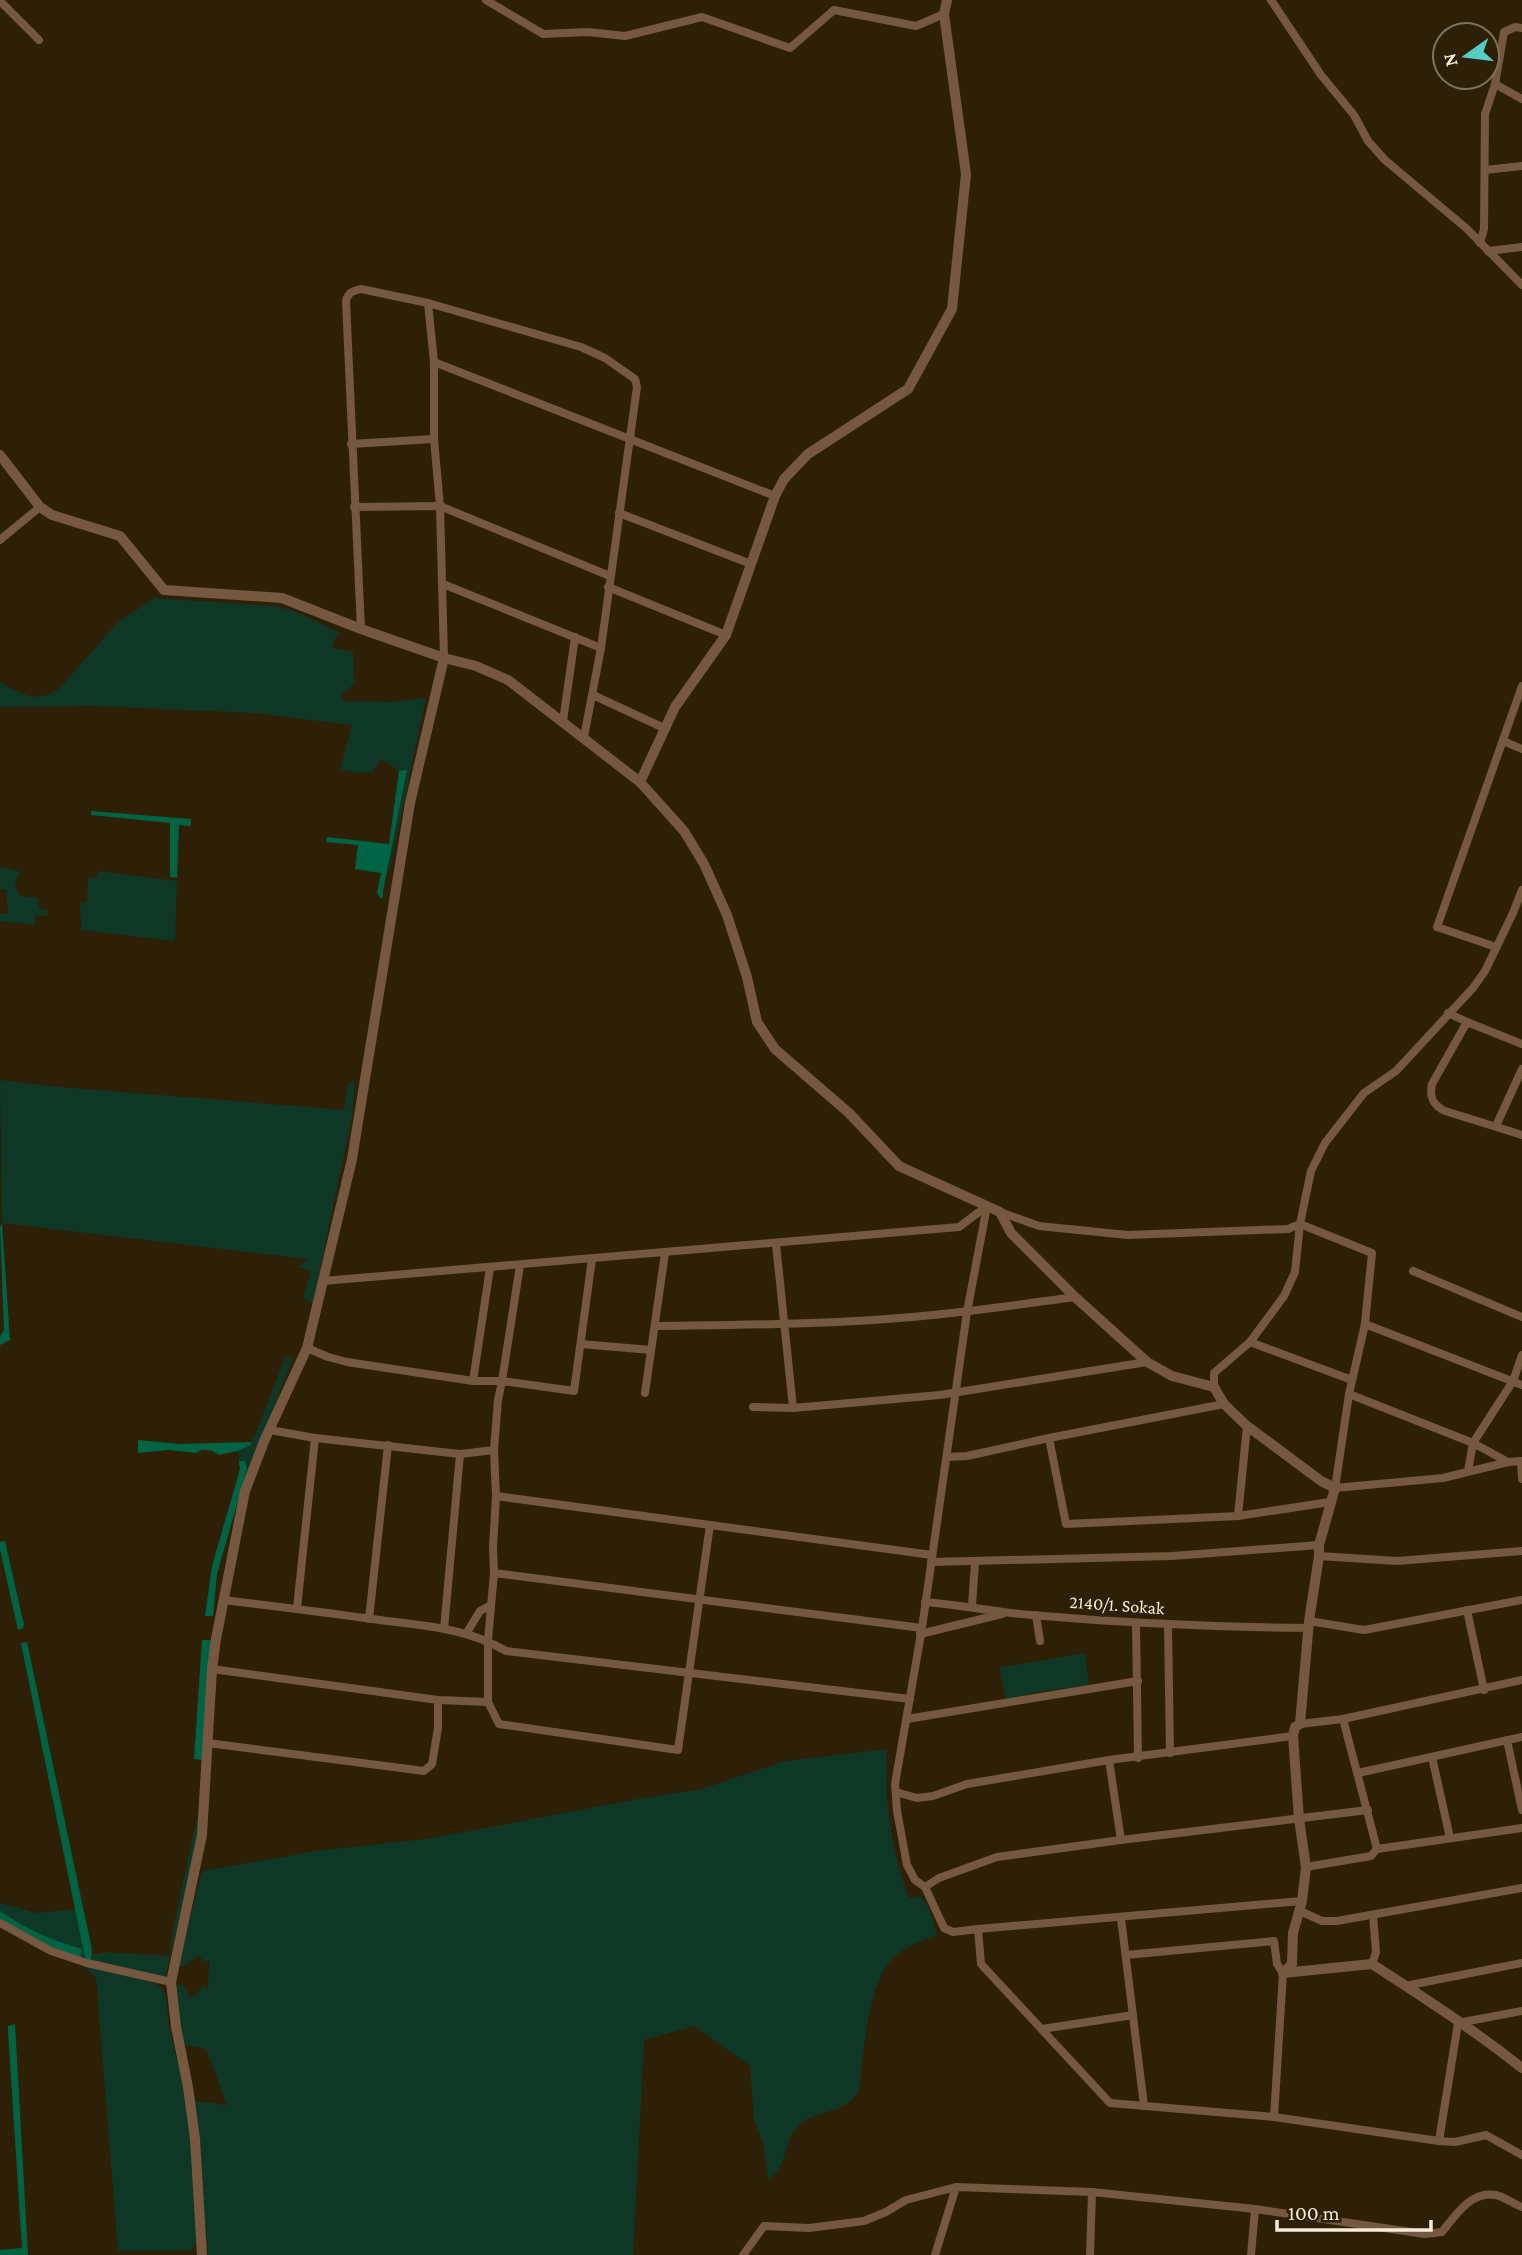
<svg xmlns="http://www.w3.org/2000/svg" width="1522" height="2255" font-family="'Crimson Pro',serif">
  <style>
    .green { fill: #0f3726 }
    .forest { fill: #006444 }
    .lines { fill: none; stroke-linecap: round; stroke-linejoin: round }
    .minor { stroke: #75583f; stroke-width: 8 }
    .tertiary { stroke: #75583f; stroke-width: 10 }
    .labels { text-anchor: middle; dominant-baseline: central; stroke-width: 7; stroke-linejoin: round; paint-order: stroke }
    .street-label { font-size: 18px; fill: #f5ecdc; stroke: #2e2006 }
  </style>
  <rect width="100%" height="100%" fill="#2e2006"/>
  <!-- green -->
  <g class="green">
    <path d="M 154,598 L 274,606 L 294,611 L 339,632 L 331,647 L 353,652 L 354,684 L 342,694 L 342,701 L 391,702 L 426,698 L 389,873 L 387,873 L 407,771 L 399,771 L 381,759 L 373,772 L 356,773 L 340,769 L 352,725 L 254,713 L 95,706 L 0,707 L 0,682 C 22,694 35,704 59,689 L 118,622 Z"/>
    <path d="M 5,867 L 21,872 L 14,883 L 20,896 L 38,898 L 39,909 L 48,910 L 48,916 L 35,915 L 35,925 L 0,921 L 0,914 L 8,914 L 6,889 L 0,889 L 0,868 Z"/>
    <path d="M 98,871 L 177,881 L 175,941 L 81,930 L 80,904 L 87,902 L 88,877 L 97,878 Z"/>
    <path d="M 0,1080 L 48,1086 L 344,1110 L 348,1083 L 355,1081 L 352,1117 L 313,1302 L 303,1299 L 311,1271 L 298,1267 L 308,1259 L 2,1223 Z"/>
    <path d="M 286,1356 L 292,1359 L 259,1447 L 247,1469 L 245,1461 L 239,1461 L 238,1451 L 251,1445 Z"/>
    <path d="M 1085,1653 L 1089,1685 L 1031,1693 L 1006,1700 L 999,1668 Z"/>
    <path d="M 887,1749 C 885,1805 890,1845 909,1898 L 920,1896 L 929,1908 L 937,1935 C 921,1940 907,1946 894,1957 C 868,1979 863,2057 859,2090 C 844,2117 818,2107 798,2126 C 783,2141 788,2167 769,2179 L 768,2177 L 763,2143 L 754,2120 L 750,2066 L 694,2026 L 644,2040 L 633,2255 L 208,2255 L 194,2101 L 227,2105 L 206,2049 L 182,2044 L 175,1988 L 182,1983 L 190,1998 L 196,1995 L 202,1986 L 208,1989 L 209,1961 L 203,1961 L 199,1955 L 184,1966 L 178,1966 L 202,1871 L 316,1851 L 425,1839 L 486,1828 L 643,1798 L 702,1789 L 785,1761 Z"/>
    <path d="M 198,1814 L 199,1834 L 165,1978 L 91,1960 L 92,1955 L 105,1952 L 169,1956 L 173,1928 Z"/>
    <path d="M 0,1903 L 37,1913 L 76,1909 L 85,1958 L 23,1927 L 0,1911 Z"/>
    <path d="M 82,1964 L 155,1983 C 171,1992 166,2012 169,2027 C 175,2053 183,2080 187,2106 C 194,2151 195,2197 197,2242 L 190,2251 L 118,2251 L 96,1978 Z"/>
  </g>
  <!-- forest -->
  <g class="forest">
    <path d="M 407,770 L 383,891 L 383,898 L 380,898 L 377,893 L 381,873 L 355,869 L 358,845 L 326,842 L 327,837 L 389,844 L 399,771 Z"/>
    <path d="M 91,811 L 191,819 L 191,826 L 179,825 L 177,878 L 170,877 L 170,823 L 91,815 Z"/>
    <path d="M 2,1223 L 10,1340 L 0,1345 L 0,1336 L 4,1330 L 0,1227 Z"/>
    <path d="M 138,1440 L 180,1444 L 252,1442 L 251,1445 L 238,1451 L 219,1455 C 213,1450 203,1447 196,1453 L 169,1450 L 138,1453 Z"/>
    <path d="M 239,1461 L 245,1461 L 247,1469 L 217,1574 L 213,1616 L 205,1616 L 212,1566 L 240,1469 Z"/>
    <path d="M 5,1541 L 24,1625 L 22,1629 L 18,1630 L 0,1549 L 0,1542 Z"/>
    <path d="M 202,1640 L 212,1640 L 202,1760 L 194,1759 Z"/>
    <path d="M 27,1642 L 92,1950 L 91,1960 L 85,1958 L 21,1643 Z"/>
    <path d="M 0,1911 C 28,1930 49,1939 82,1949 L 81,1957 L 56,1949 L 0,1922 Z"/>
    <path d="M 15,2024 L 28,2255 L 0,2255 L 0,2250 L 22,2248 L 8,2031 L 8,2026 Z"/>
  </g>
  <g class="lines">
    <!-- minor -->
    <g class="minor">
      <path d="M 486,0 L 543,34 L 588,32 L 625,36 L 702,17 L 790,48 L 834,10 L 916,26 L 944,14"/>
      <path d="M 1271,0 L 1321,75 L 1354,115 L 1368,141 L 1385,160 L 1466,228 L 1522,285"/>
      <path d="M 0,1 L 39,40"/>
      <path d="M 1495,84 L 1522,99"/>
      <path d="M 1485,170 L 1522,166"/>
      <path d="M 1480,243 L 1484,229 L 1485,114 L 1495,84 L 1504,32 L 1515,27 L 1522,28"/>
      <path d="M 1488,251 L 1522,247"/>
      <path d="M 428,303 L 434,362 L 434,439 L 440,506 L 444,658"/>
      <path d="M 434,362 L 775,496"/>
      <path d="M 351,444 L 434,439"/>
      <path d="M 354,507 L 440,506 L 610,576"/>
      <path d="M 619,513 L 751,564"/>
      <path d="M 0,540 L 40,507"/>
      <path d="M 443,584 L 601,648 L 584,737"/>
      <path d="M 608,587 L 726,635"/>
      <path d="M 361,629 L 346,301 C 348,292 353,291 361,289 L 428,303 L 581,347 L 605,358 L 635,379 L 637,387 L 601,648"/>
      <path d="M 593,695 L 666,729"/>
      <path d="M 563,721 L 575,637"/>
      <path d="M 1503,741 L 1522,749"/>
      <path d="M 1496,947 L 1437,927 L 1522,686"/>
      <path d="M 1448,1013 L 1467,1022 L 1432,1084 C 1429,1097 1433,1105 1445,1111 L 1522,1135"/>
      <path d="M 1467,1022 L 1522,1044"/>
      <path d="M 1496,1126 L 1522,1069"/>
      <path d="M 987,1206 L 967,1312 L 922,1628 L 895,1784 L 897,1811 L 907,1865 L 915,1880 L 925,1887 L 939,1878 L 997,1857 L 1121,1840 L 1368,1810"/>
      <path d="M 1000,1212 L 1039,1226 L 1128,1235 L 1288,1229 L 1300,1224 L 1372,1253 L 1365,1324 L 1349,1394 L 1335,1488 L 1443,1478 L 1508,1462 L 1522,1461"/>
      <path d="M 776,1244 L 793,1408 L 940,1395 L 1147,1362"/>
      <path d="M 520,1265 L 502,1381 L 574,1391 L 592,1259"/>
      <path d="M 1413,1271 L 1522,1317"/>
      <path d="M 323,1281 L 959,1227 L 987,1206"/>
      <path d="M 1365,1324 L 1522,1385"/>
      <path d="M 655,1326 C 728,1325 801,1325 873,1320 C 941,1316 1008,1306 1075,1297"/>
      <path d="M 1250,1342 L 1352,1380"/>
      <path d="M 581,1344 L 651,1350"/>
      <path d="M 307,1348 L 328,1357 L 347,1362 L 473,1381 L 502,1381 L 498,1400 L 494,1450 L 496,1496 L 493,1547 L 494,1573 L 488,1640 L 488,1702 L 499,1724 L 678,1750 L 710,1525"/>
      <path d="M 473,1381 L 490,1268"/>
      <path d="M 1214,1387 L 1214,1373 L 1250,1342 L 1284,1296 L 1295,1272 L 1300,1224 L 1311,1171 L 1325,1143 L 1364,1093 L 1396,1071 L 1473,988 L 1485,971 L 1513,913 L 1522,890"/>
      <path d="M 645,1393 L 665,1253"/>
      <path d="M 1349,1394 L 1473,1443 L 1508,1462"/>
      <path d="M 753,1407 L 793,1408"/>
      <path d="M 270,1430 L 315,1438 L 460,1454 L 494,1450"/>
      <path d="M 1049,1438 L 1066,1524 L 1238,1516 L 1330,1502"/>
      <path d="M 947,1457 L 967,1456 L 1049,1438 L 1224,1404"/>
      <path d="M 1521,1461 L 1522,1479"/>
      <path d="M 1468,1471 L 1473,1443 L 1513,1381 L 1522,1355"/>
      <path d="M 496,1496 L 932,1555"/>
      <path d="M 1238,1516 L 1247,1426"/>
      <path d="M 1319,1556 L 1397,1561 L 1522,1551"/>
      <path d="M 931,1562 L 1172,1556 L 1319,1545"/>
      <path d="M 494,1573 L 922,1628"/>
      <path d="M 223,1600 C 273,1606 322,1612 372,1619 C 417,1625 466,1627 506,1651 L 910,1699"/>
      <path d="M 925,1602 C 961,1605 995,1612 1031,1615 C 1123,1623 1215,1627 1308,1628"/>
      <path d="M 972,1606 L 975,1562"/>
      <path d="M 297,1608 L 315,1438"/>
      <path d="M 1467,1610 L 1484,1690"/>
      <path d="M 1036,1615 L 1040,1641"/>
      <path d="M 369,1619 L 388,1445"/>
      <path d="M 1309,1621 L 1364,1630 L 1522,1600"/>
      <path d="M 1136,1623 L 1138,1758"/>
      <path d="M 1168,1625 L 1170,1753"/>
      <path d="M 444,1629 L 460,1454"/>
      <path d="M 466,1634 L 480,1611 L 491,1605"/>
      <path d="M 920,1634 L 1002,1614"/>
      <path d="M 212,1669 L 438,1700 L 488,1702"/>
      <path d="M 907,1719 L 1138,1681"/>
      <path d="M 1343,1719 L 1377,1849"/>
      <path d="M 1300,1724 L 1343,1719 L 1522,1680"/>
      <path d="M 1507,1740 L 1522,1810"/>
      <path d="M 208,1743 L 424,1771 L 432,1764 L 438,1728 L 438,1700"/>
      <path d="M 1432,1757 L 1450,1838"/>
      <path d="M 1109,1760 L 1121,1840"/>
      <path d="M 1358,1773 L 1522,1737"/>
      <path d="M 896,1792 L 917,1798 L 933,1796 L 967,1784 L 1109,1760 L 1293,1736"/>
      <path d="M 1306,1867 L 1371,1856 L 1377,1849 L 1522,1828"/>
      <path d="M 925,1887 L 944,1928 L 953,1932 L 978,1929"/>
      <path d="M 1302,1901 L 978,1929 L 981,1964 L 1110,2103 L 1274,2117 L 1439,2141 L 1455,2142 L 1486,2135 L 1522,2155"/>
      <path d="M 1300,1911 L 1322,1921 L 1337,1921 L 1522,1888"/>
      <path d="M 1121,1918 L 1144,2106"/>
      <path d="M 0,1923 L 51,1951 L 87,1963 L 171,1982"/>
      <path d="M 1126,1955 L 1274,1941 L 1277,1964 L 1283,1973 L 1274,2117"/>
      <path d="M 1372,1964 L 1376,1952 L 1373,1915"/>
      <path d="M 1405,1986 L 1522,1963"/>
      <path d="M 1042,2029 L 1133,2015"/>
      <path d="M 1439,2141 L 1458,2023 L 1522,2011"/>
      <path d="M 743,2255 L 764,2226 L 809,2228 L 864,2221 L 886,2212 L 906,2200 L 956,2187 L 1092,2192 L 1255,2209 L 1425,2234 L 1442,2232 C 1455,2216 1471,2190 1496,2195 C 1505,2197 1513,2204 1522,2207"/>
      <path d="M 935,2255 L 956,2187"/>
      <path d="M 1090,2255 L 1092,2192"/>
      <path d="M 1251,2255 L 1255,2209"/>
    </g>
    <!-- tertiary -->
    <g class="tertiary">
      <path d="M 0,455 L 40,507 L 52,515 L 120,536 L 164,590 L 282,598 L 361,629 L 444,658 L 476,666 L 508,680 L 640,782 L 675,707 L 726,635 L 775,496 L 784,479 L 808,454 L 908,389 L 952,309 L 966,174 L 944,14 L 947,0"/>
      <path d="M 640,782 L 684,831 L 704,864 L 727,915 L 747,977 L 757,1022 L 775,1049 L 849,1113 L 899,1166 L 1000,1212 L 1011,1233 L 1075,1297 L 1147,1362 L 1172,1376 L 1214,1387 L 1224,1404 L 1247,1426 L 1321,1481 L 1335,1488 L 1319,1545 L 1319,1556 L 1309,1621 L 1300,1724 L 1295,1727 L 1293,1736 L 1299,1819 L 1306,1867 L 1302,1901 L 1293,1933 L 1292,1964 L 1283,1973"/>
      <path d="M 1283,1973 L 1372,1964 C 1423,1997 1474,2030 1522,2068"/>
      <path d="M 202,2255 L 195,2139 L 188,2087 L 176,2027 L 171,1982 L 202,1835 L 212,1669 L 216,1639 L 245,1491 L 265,1439 L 307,1348 L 352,1159 L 410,803 L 444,658"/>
    </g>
  </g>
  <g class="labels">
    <!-- street labels -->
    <g class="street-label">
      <text transform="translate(1117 1605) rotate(4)">2140/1. Sokak</text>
    </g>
  </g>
  <!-- north arrow -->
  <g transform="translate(1466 56) rotate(256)"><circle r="33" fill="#2e2006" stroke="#7e725c" stroke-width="2"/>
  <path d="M0-5L12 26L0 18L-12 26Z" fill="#55cdc6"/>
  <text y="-10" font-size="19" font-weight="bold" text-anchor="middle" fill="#f5ecdc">N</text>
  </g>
  <!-- scale -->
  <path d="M1277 2220v10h154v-10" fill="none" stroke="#f5ecdc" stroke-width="3.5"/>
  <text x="1288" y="2220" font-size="21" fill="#f5ecdc" stroke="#2e2006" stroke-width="5" paint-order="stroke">100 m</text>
</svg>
